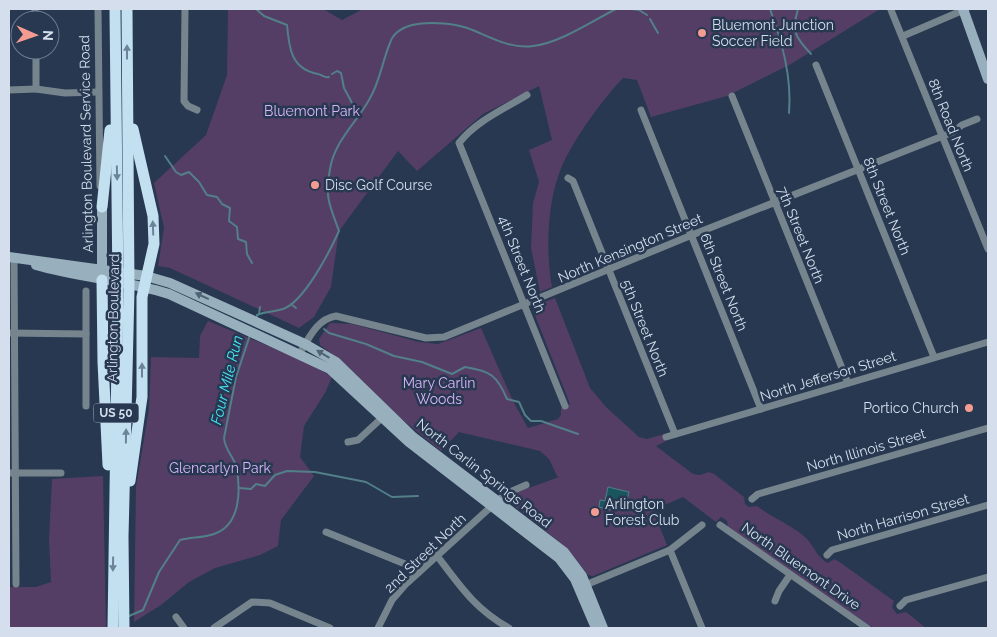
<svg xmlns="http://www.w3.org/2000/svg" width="997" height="637" font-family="Raleway,sans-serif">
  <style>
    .green { fill: #543e66 }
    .water { fill: #1a565d; stroke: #527f88 }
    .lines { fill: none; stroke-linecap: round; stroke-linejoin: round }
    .stream { stroke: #527f88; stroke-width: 2 }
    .minor { stroke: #76858d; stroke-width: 7 }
    .secondary { stroke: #98b0bd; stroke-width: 10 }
    .trunk { stroke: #c2e0f0; stroke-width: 11 }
    .oneway { fill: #6d8498 }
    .oneway2 { fill: #4f6276 }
    .poi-dot { fill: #f59c92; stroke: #273850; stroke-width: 2 }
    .labels { text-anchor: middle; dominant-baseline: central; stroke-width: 5; stroke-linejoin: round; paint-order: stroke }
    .shield { fill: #273850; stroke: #a0acbe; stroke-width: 1 }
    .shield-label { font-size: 12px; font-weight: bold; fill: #d4deed }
    .poi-label { font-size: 14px; fill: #d4deed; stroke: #273850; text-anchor: start }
    .park-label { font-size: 14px; fill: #dab4fa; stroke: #273850 }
    .street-label { font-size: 14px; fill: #d4deed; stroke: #273850 }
    .water-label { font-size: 15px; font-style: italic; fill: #45e8fa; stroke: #273850 }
  </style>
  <rect width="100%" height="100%" fill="#273850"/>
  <!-- green -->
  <g class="green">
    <path d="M 228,9 L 323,9 L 342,20 L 363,9 L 880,9 L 791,64 L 727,96 L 651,117 L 637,80 L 623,78 C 602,100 567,147 558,177 C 547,208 546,255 552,287 L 540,292 L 531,248 L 533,203 L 539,182 L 529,150 L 552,140 L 539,86 L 483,114 L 417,171 L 398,151 L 339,231 L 331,287 L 314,317 L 299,328 L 170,268 L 158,266 L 164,228 L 154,183 L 206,135 L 227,75 Z"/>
    <path d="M 555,298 L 590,388 L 607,408 L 639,437 L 647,439 L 664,434 L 666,441 L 656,446 L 693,474 L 700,475 L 709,472 L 714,474 L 744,497 L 745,504 L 749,507 L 757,506 C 772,518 793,525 807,539 C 814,546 818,559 828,563 L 834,559 L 841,563 L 894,601 L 892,607 L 897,614 L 906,612 L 926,628 L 873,628 L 728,527 L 727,521 L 721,517 L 716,522 L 683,497 L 653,510 L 667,545 L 593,576 L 588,575 L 567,548 L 508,501 L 512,494 L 559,477 L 557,476 L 549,459 L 540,451 L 459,432 L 441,451 L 398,416 L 342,361 L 320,345 L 319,339 L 330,323 L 352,324 L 419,342 L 438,344 L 481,328 L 513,401 L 528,428 L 558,419 L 561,415 L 561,408 L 570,404 L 533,310 L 536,305 Z"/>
    <path d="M 208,321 L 307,362 L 332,377 L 325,393 L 304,426 L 300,457 L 314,476 L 281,520 L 278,546 L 260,555 L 215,568 L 189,582 L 161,605 L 134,622 L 136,487 L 149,409 L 151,357 L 199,358 L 200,336 Z"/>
    <path d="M 103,476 L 106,628 L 9,628 L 9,587 L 36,587 L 51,582 L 49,539 L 52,479 Z"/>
  </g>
  <!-- water -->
  <path class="water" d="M 608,487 L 629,492 L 625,506 L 612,503 L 610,510 L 599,507 L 600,500 L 605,501 Z"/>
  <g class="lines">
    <!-- stream -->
    <g class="stream">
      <path d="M 256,9 L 264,16 L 287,25 C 289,48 291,69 318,74 C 323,75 324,78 329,77"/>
      <path d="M 632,9 L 639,10 L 647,15"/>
      <path d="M 770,9 C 782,42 792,77 789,113"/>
      <path d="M 798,9 C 791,32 796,38 811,54"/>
      <path d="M 650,19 L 658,33"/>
      <path d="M 332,74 L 337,71 L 341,73 L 344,88 L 359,116"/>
      <path d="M 165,156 L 176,172 L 181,175 L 189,172 L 199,182 L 207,195 L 217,197 L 222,204 L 230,208 L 229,221 L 237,227 L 238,239 L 246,242 L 247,254 L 252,263"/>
      <path d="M 291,304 L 296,308"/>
      <path d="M 259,314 L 260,307"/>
      <path d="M 256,319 L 257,315 C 266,311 274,312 283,309 C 304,302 330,251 339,231 C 329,203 325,199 330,169 C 334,142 356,123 369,100 C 380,82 382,62 390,43 C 393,33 401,28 412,25 C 430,21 458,23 475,31 C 494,39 512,49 533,46 C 560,43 592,21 616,9"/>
      <path d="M 324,329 L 329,333 L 366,344 L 394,356 L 422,362 L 452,374 L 465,367 C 490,371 497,375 507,399 L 519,402 L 525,415 L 531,421 L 541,421 L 578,434"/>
      <path d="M 239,488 L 251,489 L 256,484 L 265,486 L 275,475 L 287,471 L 315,472 L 366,482 L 392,497 L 418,496"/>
      <path d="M 129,616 L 143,610 L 159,572 L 180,540 C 191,537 203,538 214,534 C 241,525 241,489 236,466 C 233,456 225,450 224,438 L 236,377 L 250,335"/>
    </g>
    <!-- minor -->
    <g class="minor">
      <path d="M 35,9 L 35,20"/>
      <path d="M 98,9 L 100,186"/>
      <path d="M 185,9 L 184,101 L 188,106 L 197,110"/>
      <path d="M 891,10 L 988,249"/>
      <path d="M 903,36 L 966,9"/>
      <path d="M 36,50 L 36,89 L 65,93 L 98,92"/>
      <path d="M 816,65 L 934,357"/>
      <path d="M 9,90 L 36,89"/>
      <path d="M 527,95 C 504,109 476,121 459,143 L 565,406"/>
      <path d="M 732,96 L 848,383"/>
      <path d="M 641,110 L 761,409"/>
      <path d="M 568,178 L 573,181 L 675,434"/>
      <path d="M 14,258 L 16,584"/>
      <path d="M 86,291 L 86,406"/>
      <path d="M 9,333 L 86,334"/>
      <path d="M 300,353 C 309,338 317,319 336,316 L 426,338 L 444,337 L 692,235 L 953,132 L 962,125 L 977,119"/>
      <path d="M 666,437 L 988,342"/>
      <path d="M 348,442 L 358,440 L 385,415"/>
      <path d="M 9,473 L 61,473"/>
      <path d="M 752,499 L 758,494 L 988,428"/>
      <path d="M 720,525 L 867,628"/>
      <path d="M 326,532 L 410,566 L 418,573"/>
      <path d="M 670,550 L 702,628"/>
      <path d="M 827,555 L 832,550 L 988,505"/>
      <path d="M 438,557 C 460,586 475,609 509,628"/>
      <path d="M 583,586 L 670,550 L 702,525"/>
      <path d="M 775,601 L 779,591 L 790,575"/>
      <path d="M 900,606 L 906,600 L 988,577"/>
      <path d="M 176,617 L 184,628"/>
      <path d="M 214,628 L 252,602 L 270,603 L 330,628"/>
      <path d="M 378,628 L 392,600 L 405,585 L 505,494 L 526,485"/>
    </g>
    <!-- secondary -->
    <g class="secondary">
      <path d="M 963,9 L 988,79"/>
      <path d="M 102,207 L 102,274"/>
      <path d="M 9,257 L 146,276 L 170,283 L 305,344 L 336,362 L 413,437 L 564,552 L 582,576 L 603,628"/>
      <path d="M 36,265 C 80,278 126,280 169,294 L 330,369 L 409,442 L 559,558 L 575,579 L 596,628"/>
    </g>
    <!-- trunk -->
    <g class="trunk">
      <path d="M 102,207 L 110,130"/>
      <path d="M 102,280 L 103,362 L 108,465"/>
      <path d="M 130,481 L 142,397 L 142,297 L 154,244 L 153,216 L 133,129"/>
      <path d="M 113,628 L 118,288 L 115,9"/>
      <path d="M 124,628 L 123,537 L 129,290 L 127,9"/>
    </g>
  </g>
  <!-- one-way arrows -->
  <defs><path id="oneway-solid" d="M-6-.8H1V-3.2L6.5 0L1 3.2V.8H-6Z" transform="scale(1.25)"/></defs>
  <g class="oneway">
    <use href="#oneway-solid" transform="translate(127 52) rotate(-90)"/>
    <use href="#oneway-solid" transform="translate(117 173) rotate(89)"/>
    <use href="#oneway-solid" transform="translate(153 228) rotate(-92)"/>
    <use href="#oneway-solid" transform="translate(142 370) rotate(-90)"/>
    <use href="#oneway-solid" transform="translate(126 436) rotate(-89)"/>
    <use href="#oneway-solid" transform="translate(113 564) rotate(91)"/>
  </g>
  <g class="oneway2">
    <use href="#oneway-solid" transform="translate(202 296) rotate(-155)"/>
    <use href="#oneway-solid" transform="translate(323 354) rotate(-149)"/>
  </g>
  <!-- markers -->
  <g class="poi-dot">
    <circle cx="702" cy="33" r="5"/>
    <circle cx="315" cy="185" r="5"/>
    <circle cx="969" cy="408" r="5"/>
    <circle cx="595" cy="512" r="5"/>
  </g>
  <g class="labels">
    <!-- shield labels -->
    <rect class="shield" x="93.5" y="403.5" width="45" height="19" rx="4"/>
    <g class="shield-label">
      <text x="116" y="413">US 50</text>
    </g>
    <!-- poi labels -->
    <g class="poi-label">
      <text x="712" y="25">Bluemont Junction<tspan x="712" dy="16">Soccer Field</tspan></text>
      <text x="325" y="185">Disc Golf Course</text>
      <text x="959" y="408" text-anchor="end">Portico Church</text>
      <text x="605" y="504">Arlington<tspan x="605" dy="16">Forest Club</tspan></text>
    </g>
    <!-- park labels -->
    <g class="park-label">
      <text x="312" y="111">Bluemont Park</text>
      <text x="439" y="383">Mary Carlin<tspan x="439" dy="16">Woods</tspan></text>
      <text x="220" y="468">Glencarlyn Park</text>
    </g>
    <!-- street labels -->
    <g class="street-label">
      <text transform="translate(951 125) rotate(68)">8th Road North</text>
      <text transform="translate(86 144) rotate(-91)">Arlington Boulevard Service Road</text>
      <text transform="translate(887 206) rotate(68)">8th Street North</text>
      <text transform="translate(801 235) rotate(68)">7th Street North</text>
      <text transform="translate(630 248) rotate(-23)">North Kensington Street</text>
      <text transform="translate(522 264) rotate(68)">4th Street North</text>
      <text transform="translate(724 282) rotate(68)">6th Street North</text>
      <text transform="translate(113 318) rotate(-89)">Arlington Boulevard</text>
      <text transform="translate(645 328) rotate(68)">5th Street North</text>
      <text transform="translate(828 376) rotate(-17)">North Jefferson Street</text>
      <text transform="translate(866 450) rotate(-16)">North Illinois Street</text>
      <text transform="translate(484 473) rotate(38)">North Carlin Springs Road</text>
      <text transform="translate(903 517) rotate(-16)">North Harrison Street</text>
      <text transform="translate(425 553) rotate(-44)">2nd Street North</text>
      <text transform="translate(801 566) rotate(35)">North Bluemont Drive</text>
    </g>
    <!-- water labels -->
    <g class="water-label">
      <text transform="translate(227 380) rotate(-76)">Four Mile Run</text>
    </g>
  </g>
  <!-- border -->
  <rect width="997" height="637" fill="none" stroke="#d4deed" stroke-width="20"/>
  <!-- north arrow -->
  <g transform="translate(35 35) rotate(92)"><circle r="24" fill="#273850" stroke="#6c7a8f"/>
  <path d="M0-4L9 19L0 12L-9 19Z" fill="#f59c92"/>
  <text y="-8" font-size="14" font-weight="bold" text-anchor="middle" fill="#d4deed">N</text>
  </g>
</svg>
